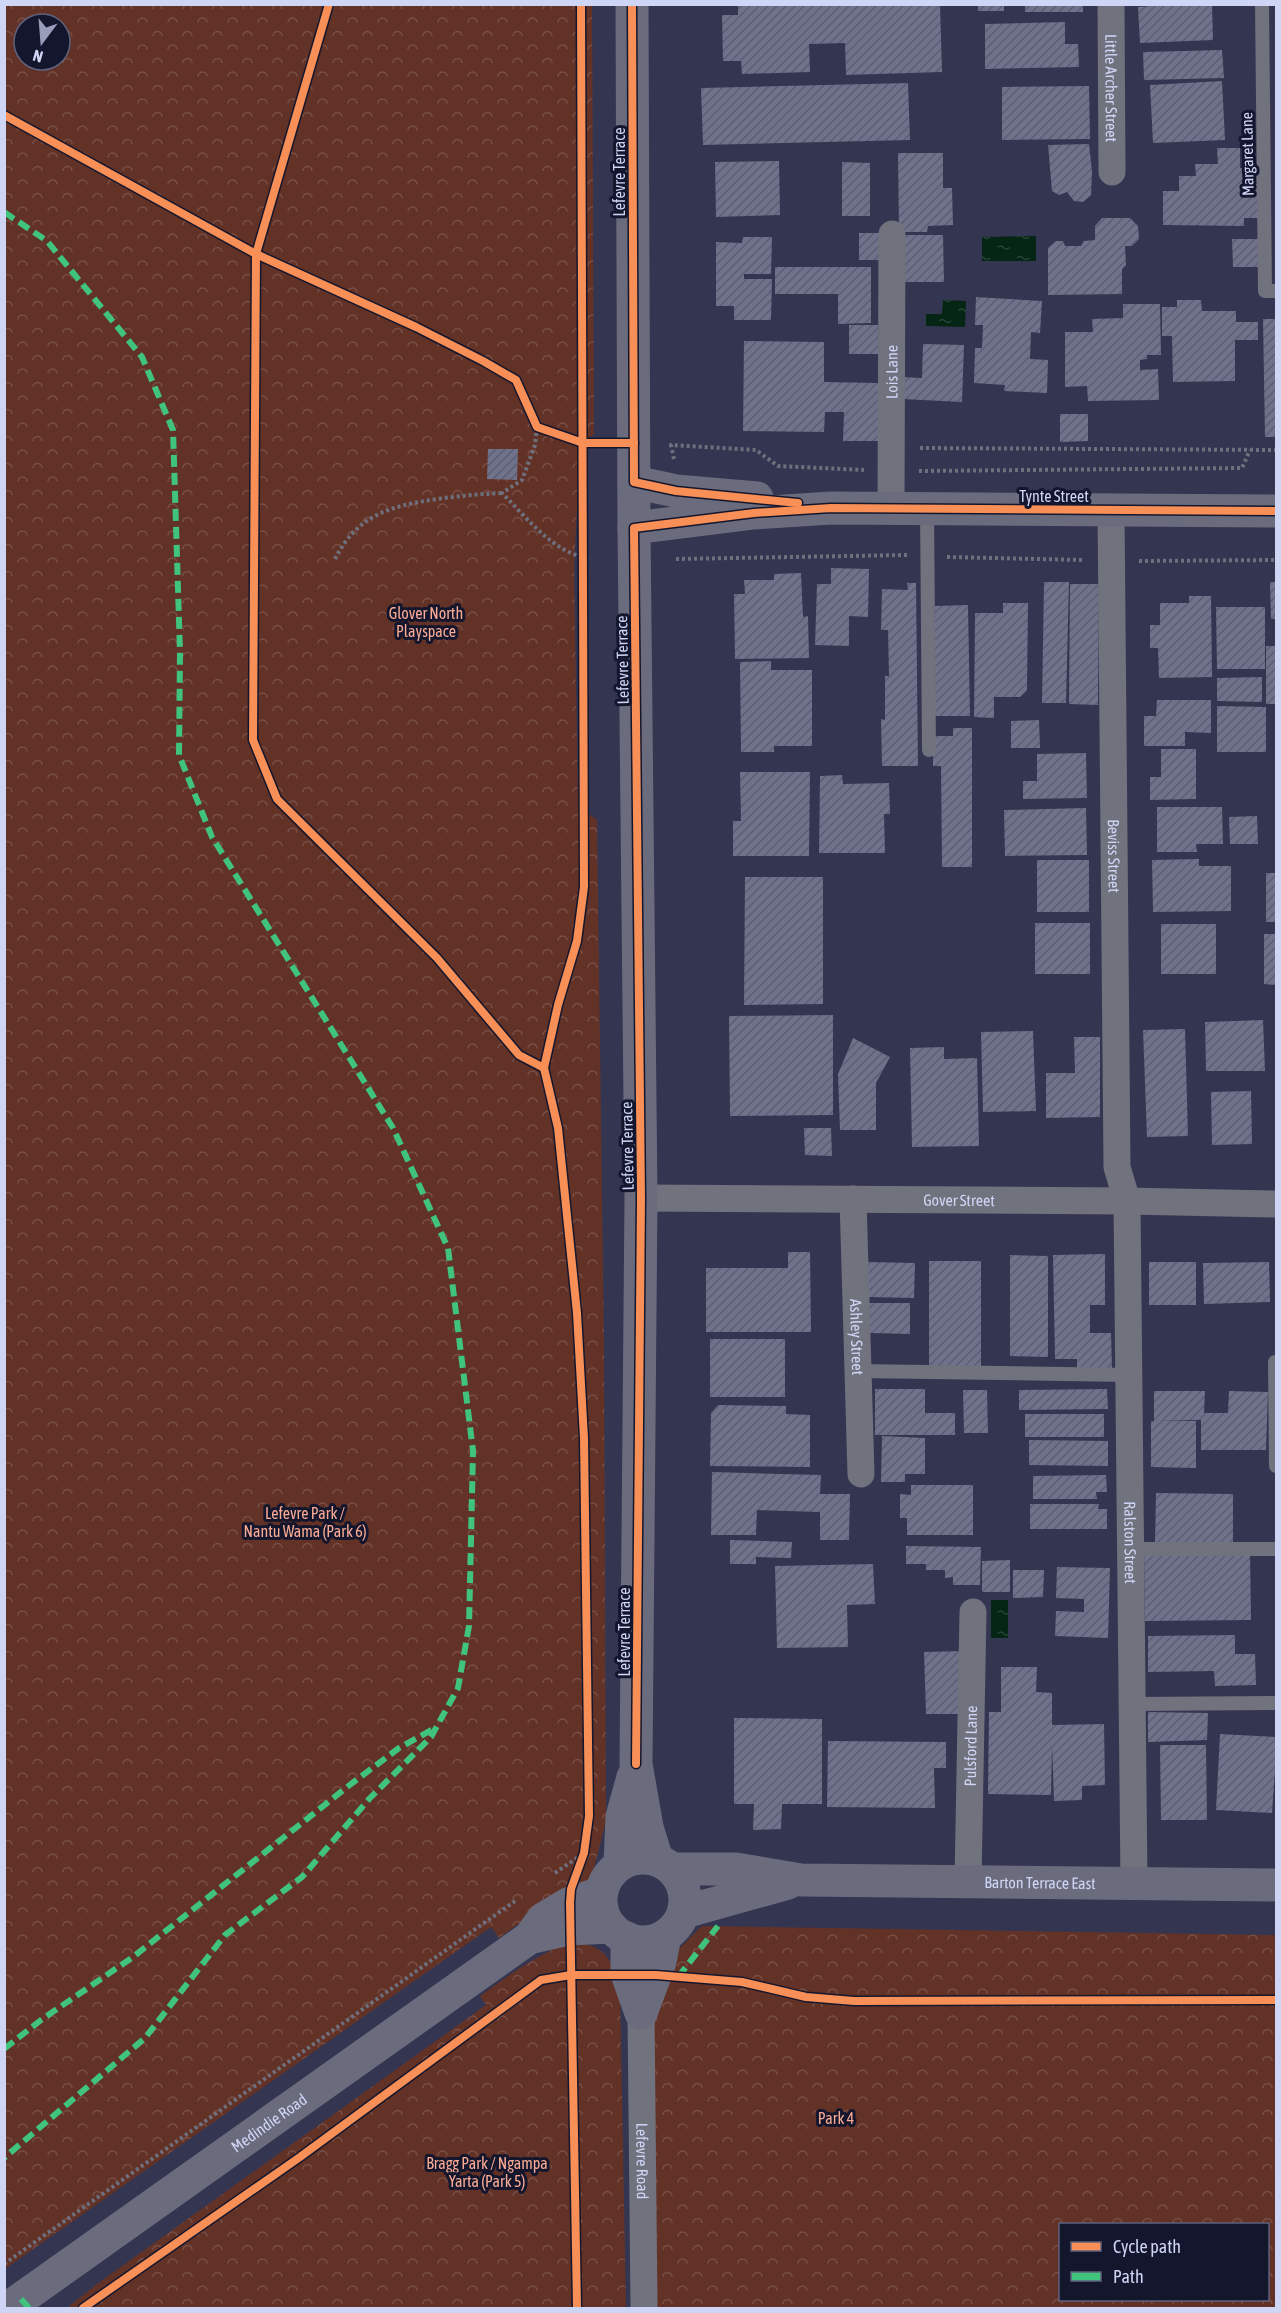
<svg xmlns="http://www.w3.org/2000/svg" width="1281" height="2313" font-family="'Asap Condensed',sans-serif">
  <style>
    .forest { fill: url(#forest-crowns); fill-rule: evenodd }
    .water { fill: url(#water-ripples) }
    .building { fill: url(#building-hatch) }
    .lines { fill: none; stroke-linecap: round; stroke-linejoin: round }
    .path { stroke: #6e707e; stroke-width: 4; stroke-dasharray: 3 3; stroke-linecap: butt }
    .lane { stroke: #70727e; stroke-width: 14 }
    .street { stroke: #70727e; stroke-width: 27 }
    .secondary { stroke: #6a6c7e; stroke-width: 33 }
    .quiet { stroke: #40c37c; stroke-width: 6; stroke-dasharray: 12 6; stroke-linecap: butt }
    .cycleway-casing { stroke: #14162d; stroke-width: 11 }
    .cycleway { stroke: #f78f57; stroke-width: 8 }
    .labels { text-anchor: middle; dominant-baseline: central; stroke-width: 6; stroke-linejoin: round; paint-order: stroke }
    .street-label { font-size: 16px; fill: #cfd5f5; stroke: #14162d }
    .park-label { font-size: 16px; fill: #fbab93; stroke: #14162d }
  </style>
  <defs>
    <pattern id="forest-crowns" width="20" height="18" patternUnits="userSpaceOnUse" patternTransform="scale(1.5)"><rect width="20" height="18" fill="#633227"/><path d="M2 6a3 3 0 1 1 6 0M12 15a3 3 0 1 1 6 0" fill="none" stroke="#784f47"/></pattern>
    <pattern id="water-ripples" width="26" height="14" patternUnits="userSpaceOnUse" patternTransform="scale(1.5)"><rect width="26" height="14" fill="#052515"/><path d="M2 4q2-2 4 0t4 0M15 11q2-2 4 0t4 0" fill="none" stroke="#284438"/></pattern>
    <pattern id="building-hatch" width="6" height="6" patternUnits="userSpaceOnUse" patternTransform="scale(1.5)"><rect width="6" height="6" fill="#6f728a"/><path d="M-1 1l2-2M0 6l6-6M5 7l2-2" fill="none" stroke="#5b5e70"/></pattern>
  </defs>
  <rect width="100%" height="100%" fill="#343550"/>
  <!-- forest -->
  <g class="forest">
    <path d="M 5,5 L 592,5 L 594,434 L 580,447 L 574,568 L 578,806 L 597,820 L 604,1347 L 606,1821 L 589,1887 L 536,1911 L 499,1938 L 491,1927 L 5,2269 ZM 24,24 L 60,24 L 60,60 L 24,60 Z"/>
    <path d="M 702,1926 L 1276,1935 L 1276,2308 L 648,2308 L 645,2014 L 679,1949 ZM 1060,2224 L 1268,2224 L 1268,2300 L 1060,2300 Z"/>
    <path d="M 567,1943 C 604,1943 612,1956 620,1991 L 626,2308 L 67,2308 L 97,2284 L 486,2005 L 480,1996 C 507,1976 536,1956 567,1943 Z"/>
  </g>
  <!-- water -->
  <g class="water">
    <path d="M 1036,236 L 1036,261 L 982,261 L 982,237 Z"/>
    <path d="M 943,300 L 966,301 L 965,327 L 926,326 L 926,314 L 942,314 Z"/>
    <rect x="991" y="1600" width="17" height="38"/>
  </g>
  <!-- building -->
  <g class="building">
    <path d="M 738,4 L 940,4 L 942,72 L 846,75 L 845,43 L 809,44 L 810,72 L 742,74 L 741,61 L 723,61 L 722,15 L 738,15 Z"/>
    <rect x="978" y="4" width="26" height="7"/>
    <rect x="1025" y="4" width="58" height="8"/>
    <path d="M 1180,4 L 1212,4 L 1213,40 L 1140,43 L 1138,7 Z"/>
    <path d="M 1065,22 L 1065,44 L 1078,44 L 1079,67 L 985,69 L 985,24 Z"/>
    <path d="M 1222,50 L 1224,78 L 1144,80 L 1143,52 Z"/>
    <path d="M 1222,81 L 1225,140 L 1153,143 L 1150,85 Z"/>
    <path d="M 908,83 L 910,140 L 703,145 L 701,88 Z"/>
    <path d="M 1089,86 L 1090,139 L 1002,140 L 1002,87 Z"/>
    <path d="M 1089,144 L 1092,171 L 1091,195 L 1083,202 L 1074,201 L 1067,192 L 1059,195 L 1052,191 L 1048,145 Z"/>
    <path d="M 1217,148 L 1240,148 L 1240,168 L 1261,168 L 1260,218 L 1244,218 L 1244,226 L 1163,225 L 1163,191 L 1179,191 L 1179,176 L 1196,176 L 1195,164 L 1218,164 Z"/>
    <path d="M 898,153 L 943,153 L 943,188 L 952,188 L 953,225 L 928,226 L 927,232 L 899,232 Z"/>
    <path d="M 779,161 L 780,215 L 716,217 L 715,162 Z"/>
    <path d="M 842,162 L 870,163 L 870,216 L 842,216 Z"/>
    <path d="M 1102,218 L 1130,218 L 1138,226 L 1139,239 L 1132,246 L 1125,246 L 1126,265 L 1122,269 L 1122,294 L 1048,295 L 1048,248 L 1056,241 L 1063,241 L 1065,246 L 1081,246 L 1084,241 L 1095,240 L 1095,226 Z"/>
    <path d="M 859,233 L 884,233 L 885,260 L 859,260 Z"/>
    <path d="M 900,235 L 943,235 L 944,282 L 900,282 Z"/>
    <path d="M 743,237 L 772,237 L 771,274 L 744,274 L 744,279 L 772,279 L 771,320 L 734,320 L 734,306 L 716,306 L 716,242 L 742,243 Z"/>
    <path d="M 1232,239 L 1260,239 L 1261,267 L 1233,267 Z"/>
    <path d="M 775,267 L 871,267 L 871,323 L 838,324 L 838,294 L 775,294 Z"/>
    <path d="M 976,297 L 1042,301 L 1040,333 L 1031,332 L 1030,359 L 1048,360 L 1047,393 L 1004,391 L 1005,385 L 974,383 L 975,348 L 982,348 L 983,325 L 975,325 Z"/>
    <path d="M 1177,300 L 1201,300 L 1202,311 L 1236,311 L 1236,322 L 1258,322 L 1258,340 L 1235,340 L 1235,381 L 1173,382 L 1172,336 L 1162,336 L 1162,307 L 1177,307 Z"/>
    <path d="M 1123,304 L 1160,304 L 1161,355 L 1147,355 L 1147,359 L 1140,360 L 1140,370 L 1158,369 L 1159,400 L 1088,401 L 1087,386 L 1065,387 L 1065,332 L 1093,332 L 1092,319 L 1123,318 Z"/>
    <path d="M 1263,319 L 1276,319 L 1276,437 L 1265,437 Z"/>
    <rect x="849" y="325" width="29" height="29"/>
    <path d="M 744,341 L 824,342 L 824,382 L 878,383 L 884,441 L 843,441 L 844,412 L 825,412 L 824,432 L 743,431 Z"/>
    <path d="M 923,344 L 964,345 L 962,402 L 902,399 L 902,377 L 922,378 Z"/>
    <path d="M 1060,414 L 1088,414 L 1088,441 L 1060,442 Z"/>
    <path d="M 488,449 L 518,449 L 517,480 L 487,479 Z"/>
    <path d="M 831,568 L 869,569 L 868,617 L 849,616 L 849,646 L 815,645 L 817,584 L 831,584 Z"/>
    <path d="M 801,573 L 803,617 L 808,616 L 809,658 L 735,659 L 734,594 L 745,594 L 744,580 L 774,580 L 774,574 Z"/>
    <path d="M 1044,582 L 1069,582 L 1066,703 L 1042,703 Z"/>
    <path d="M 1270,582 L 1276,582 L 1276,619 L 1271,619 Z"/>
    <path d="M 907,583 L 916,583 L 918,766 L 882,766 L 881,719 L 885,720 L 885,676 L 889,676 L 888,630 L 881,630 L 882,589 L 908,590 Z"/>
    <path d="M 1070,584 L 1099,584 L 1098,705 L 1069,704 Z"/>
    <path d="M 1189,596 L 1211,596 L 1212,677 L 1159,678 L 1158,648 L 1150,648 L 1150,625 L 1160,625 L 1160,603 L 1189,603 Z"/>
    <path d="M 1003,603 L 1028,603 L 1027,690 L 1020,697 L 994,697 L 994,718 L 974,717 L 975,613 L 1003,613 Z"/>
    <path d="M 968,605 L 970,716 L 931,716 L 929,638 L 935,638 L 935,606 Z"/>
    <path d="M 1216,607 L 1265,607 L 1265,669 L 1217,669 Z"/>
    <rect x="1266" y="646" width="10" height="58"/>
    <path d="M 771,661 L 771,670 L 812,670 L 812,746 L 774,746 L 774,752 L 741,752 L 740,662 Z"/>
    <path d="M 1262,677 L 1262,702 L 1217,701 L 1217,678 Z"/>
    <path d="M 1157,700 L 1211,700 L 1211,733 L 1185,732 L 1185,746 L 1144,746 L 1144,716 L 1156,716 Z"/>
    <path d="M 1217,706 L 1266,707 L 1266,752 L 1217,752 Z"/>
    <path d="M 1039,720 L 1040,748 L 1011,748 L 1011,721 Z"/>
    <path d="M 953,728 L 972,728 L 972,867 L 942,867 L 941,766 L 933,766 L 933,736 L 953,736 Z"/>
    <path d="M 1161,749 L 1196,749 L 1196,799 L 1150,800 L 1150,777 L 1161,777 Z"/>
    <path d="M 1086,753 L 1087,798 L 1023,799 L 1023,781 L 1037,781 L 1037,754 Z"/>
    <path d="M 740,772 L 810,772 L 809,856 L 733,856 L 733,821 L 741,821 Z"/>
    <path d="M 842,775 L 843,784 L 889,783 L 890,814 L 884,814 L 885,853 L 819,853 L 820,776 Z"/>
    <path d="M 1157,807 L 1222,807 L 1223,844 L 1196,844 L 1197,852 L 1157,852 Z"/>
    <path d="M 1086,808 L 1087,855 L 1005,856 L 1004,810 Z"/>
    <path d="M 1257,816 L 1258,844 L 1230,844 L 1229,817 Z"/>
    <path d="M 1199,859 L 1199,866 L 1231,866 L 1231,911 L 1153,912 L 1152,860 Z"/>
    <rect x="1037" y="860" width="52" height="52"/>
    <rect x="1266" y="873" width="10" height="49"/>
    <path d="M 745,877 L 823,877 L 823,1004 L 744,1005 Z"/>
    <rect x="1035" y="923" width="55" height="51"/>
    <rect x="1161" y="924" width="55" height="50"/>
    <path d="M 1264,934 L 1276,934 L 1276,985 L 1264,984 Z"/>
    <path d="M 833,1015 L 833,1115 L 730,1116 L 729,1016 Z"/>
    <path d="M 1263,1020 L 1265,1071 L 1206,1071 L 1205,1022 Z"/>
    <path d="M 1185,1029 L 1188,1136 L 1147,1137 L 1143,1030 Z"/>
    <path d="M 1033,1031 L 1036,1111 L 983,1112 L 981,1032 Z"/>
    <path d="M 1074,1037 L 1100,1037 L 1100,1117 L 1046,1118 L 1046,1073 L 1075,1073 Z"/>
    <path d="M 853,1038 L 890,1057 L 876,1083 L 876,1130 L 840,1130 L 838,1074 Z"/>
    <path d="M 944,1047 L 944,1059 L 977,1058 L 979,1146 L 912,1147 L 910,1048 Z"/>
    <path d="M 1251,1091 L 1252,1144 L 1212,1145 L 1211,1092 Z"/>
    <path d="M 804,1128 L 831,1128 L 832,1156 L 805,1155 Z"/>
    <path d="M 788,1252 L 810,1252 L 811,1332 L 706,1332 L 706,1268 L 788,1268 Z"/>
    <path d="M 1105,1254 L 1105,1305 L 1090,1305 L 1090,1333 L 1111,1333 L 1112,1368 L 1077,1369 L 1077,1359 L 1055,1359 L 1053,1255 Z"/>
    <path d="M 1010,1255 L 1048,1256 L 1048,1357 L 1010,1356 Z"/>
    <path d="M 929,1261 L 981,1261 L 981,1370 L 929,1369 Z"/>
    <path d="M 868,1262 L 915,1263 L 914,1298 L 868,1297 Z"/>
    <rect x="1149" y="1262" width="47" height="43"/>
    <path d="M 1269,1262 L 1270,1302 L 1204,1304 L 1203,1263 Z"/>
    <path d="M 869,1303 L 910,1303 L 910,1334 L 870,1333 Z"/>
    <rect x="710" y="1339" width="75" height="58"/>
    <path d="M 875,1389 L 925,1389 L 925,1413 L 955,1413 L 955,1435 L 875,1435 Z"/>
    <path d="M 1107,1389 L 1108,1409 L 1019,1410 L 1019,1390 Z"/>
    <path d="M 963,1390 L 987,1390 L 988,1433 L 964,1433 Z"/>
    <path d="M 1154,1391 L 1205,1391 L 1204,1413 L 1228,1413 L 1229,1391 L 1268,1392 L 1266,1450 L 1201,1450 L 1201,1420 L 1159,1420 L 1196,1421 L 1196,1468 L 1151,1467 L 1151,1421 L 1154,1421 Z"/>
    <path d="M 718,1405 L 786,1406 L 786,1414 L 810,1415 L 810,1467 L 710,1466 L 711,1413 Z"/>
    <rect x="1025" y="1414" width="79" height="23"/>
    <path d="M 882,1436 L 925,1438 L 925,1474 L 905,1474 L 905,1482 L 881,1482 Z"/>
    <path d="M 1029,1440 L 1108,1441 L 1108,1466 L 1029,1465 Z"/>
    <path d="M 712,1472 L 821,1475 L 820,1494 L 850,1494 L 849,1540 L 820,1540 L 820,1512 L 757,1510 L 756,1535 L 711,1535 Z"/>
    <path d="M 1106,1475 L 1107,1492 L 1096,1492 L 1097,1499 L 1033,1499 L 1033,1476 Z"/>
    <path d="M 911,1485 L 973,1485 L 973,1535 L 907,1535 L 907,1518 L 900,1518 L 900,1494 L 911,1495 Z"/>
    <path d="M 1156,1493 L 1233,1494 L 1233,1545 L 1155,1543 Z"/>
    <path d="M 1030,1504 L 1099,1504 L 1098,1509 L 1107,1509 L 1107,1529 L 1030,1529 Z"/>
    <path d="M 730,1540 L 792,1542 L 791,1558 L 756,1557 L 756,1564 L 730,1564 Z"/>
    <path d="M 906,1546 L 981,1547 L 980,1585 L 953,1585 L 953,1577 L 945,1578 L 945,1570 L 926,1570 L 926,1564 L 906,1564 Z"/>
    <path d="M 1250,1550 L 1251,1620 L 1145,1621 L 1144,1551 Z"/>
    <path d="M 1010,1560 L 1010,1592 L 982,1592 L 982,1561 Z"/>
    <path d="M 873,1564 L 875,1604 L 847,1605 L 848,1647 L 777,1648 L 775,1566 Z"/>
    <path d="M 1057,1567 L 1110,1568 L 1108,1638 L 1055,1636 L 1056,1611 L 1084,1612 L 1084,1599 L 1056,1598 Z"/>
    <path d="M 1013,1570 L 1044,1570 L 1043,1597 L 1013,1598 Z"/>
    <path d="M 1235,1635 L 1235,1654 L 1255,1654 L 1256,1685 L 1215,1686 L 1214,1671 L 1148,1672 L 1148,1636 Z"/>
    <path d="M 965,1651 L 966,1714 L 926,1714 L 924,1652 Z"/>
    <path d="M 1001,1667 L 1037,1667 L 1036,1692 L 1052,1693 L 1052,1725 L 1104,1724 L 1105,1785 L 1082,1786 L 1082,1800 L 1054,1801 L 1052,1745 L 1051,1795 L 988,1794 L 989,1712 L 1001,1712 Z"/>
    <path d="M 1148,1712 L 1208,1713 L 1207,1740 L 1148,1742 Z"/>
    <path d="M 734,1718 L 822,1719 L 822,1804 L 782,1804 L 781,1829 L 753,1830 L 754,1804 L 734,1804 Z"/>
    <path d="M 1220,1734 L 1275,1737 L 1276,1756 L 1272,1813 L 1216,1810 Z"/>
    <path d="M 828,1741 L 946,1742 L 946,1768 L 934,1768 L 935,1808 L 827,1807 Z"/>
    <path d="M 1160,1745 L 1206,1745 L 1207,1820 L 1161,1820 Z"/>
  </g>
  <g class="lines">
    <!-- path -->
    <g class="path">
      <path d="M 537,427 L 535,445 L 522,480 L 502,493 C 528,519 553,553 591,559"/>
      <path d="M 920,448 L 1276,450"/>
      <path d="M 674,459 L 671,445 L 756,450 L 778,466 L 864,470"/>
      <path d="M 919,471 L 1242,468 L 1250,450"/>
      <path d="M 947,557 L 1084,560"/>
      <path d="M 335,559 C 358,514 391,506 437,499 C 459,496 480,494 502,493"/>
      <path d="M 676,559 L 907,555"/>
      <path d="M 1139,561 L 1276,560"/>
      <path d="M 555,1873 L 584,1853"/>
      <path d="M 4,2264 L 515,1901"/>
    </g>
    <!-- lane -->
    <g class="lane">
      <path d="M 1262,4 L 1265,291 L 1276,291"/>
      <path d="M 927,508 L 929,750"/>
      <path d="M 1276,1362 L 1275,1362 L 1276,1466"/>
      <path d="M 857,1371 L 1129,1375"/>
      <path d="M 1130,1549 L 1276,1549"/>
      <path d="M 1132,1704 L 1276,1703"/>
    </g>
    <!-- street -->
    <g class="street">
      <path id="s1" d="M 1111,4 L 1112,172"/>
      <path id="s2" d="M 891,508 L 892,234"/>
      <path id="s3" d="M 1111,510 L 1117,1167 L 1127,1201 L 1134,1884"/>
      <path id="s4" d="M 641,1198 L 1127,1201 L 1276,1204"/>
      <path id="s5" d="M 853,1199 L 861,1474"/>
      <path id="s6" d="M 968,1881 L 973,1612"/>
      <path id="s7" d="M 641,2013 L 644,2308"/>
    </g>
    <!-- secondary -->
    <g class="secondary">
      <path d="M 632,4 L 634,528 L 641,1198 L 636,1764 L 647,1827 L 657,1860"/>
      <path d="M 634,482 L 676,491 L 757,498"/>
      <path d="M 634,528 L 754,513 L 831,508 L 1276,511"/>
      <circle cx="643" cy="1900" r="42"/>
      <path d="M 620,1864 L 622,1817 L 633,1777"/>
      <path id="s8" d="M 673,1869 L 736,1869 L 801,1880 L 1276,1885"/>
      <path d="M 684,1912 L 788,1883"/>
      <path d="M 529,1938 L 569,1929 L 611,1927"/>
      <path d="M 627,1938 L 627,1974 L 641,2013"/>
      <path d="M 641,2013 L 660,1962 L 665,1936"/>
      <path id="s9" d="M 8,2308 L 529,1938 L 543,1919 L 570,1903 L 601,1893"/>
    </g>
    <!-- quiet -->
    <g class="quiet">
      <path d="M 4,212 L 47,241 L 142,357 L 173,430 L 180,652 L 179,755 L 212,837 L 393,1128 L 448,1248 L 473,1451 L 469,1626 L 458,1688 L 431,1737 L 370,1798 L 302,1877 L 225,1935 L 145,2038 L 4,2158"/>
      <path d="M 678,1977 L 718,1926"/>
      <path d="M 4,2049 L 41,2020 L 133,1957 L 351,1784 L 399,1748 L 435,1728"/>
      <path d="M 21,2299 L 29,2308"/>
    </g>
    <defs>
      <g id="cycleway">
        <path d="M 329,4 L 256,254 L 253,740 L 277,799 L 437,958 L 519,1055 L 544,1068"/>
        <path d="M 632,4 L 634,482 L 676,491 L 798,503"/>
        <path d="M 4,115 L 256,254 L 416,327 L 483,361 L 516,380 L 537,427 L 583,443 L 634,443"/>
        <path d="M 636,1764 L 641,1198 L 634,528 L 754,513 L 831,508 L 1276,511"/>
        <path d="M 83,2308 L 300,2157 L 541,1980 L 571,1975 L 656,1975 L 742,1982 L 806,1997 L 854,2001 L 1276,2000"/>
        <path d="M 577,2308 L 570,1903 L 571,1889 L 584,1853 L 589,1816 L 584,1438 L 577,1313 L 558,1128 L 544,1068 L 558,1005 L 577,941 L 584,887 L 581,4"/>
      </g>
    </defs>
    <!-- cycleway casing -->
    <use href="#cycleway" class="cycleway-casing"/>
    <!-- cycleway -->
    <use href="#cycleway" class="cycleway"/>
  </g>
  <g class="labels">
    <!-- street labels -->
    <g class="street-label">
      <text stroke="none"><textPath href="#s1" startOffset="84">Little Archer Street</textPath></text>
      <text transform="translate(1247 154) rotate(-91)">Margaret Lane</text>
      <text transform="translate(619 172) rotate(-90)">Lefevre Terrace</text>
      <text stroke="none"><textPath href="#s2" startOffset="136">Lois Lane</textPath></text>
      <text x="1054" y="496">Tynte Street</text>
      <text transform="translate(622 660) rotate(-91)">Lefevre Terrace</text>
      <text stroke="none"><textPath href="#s3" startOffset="346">Beviss Street</textPath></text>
      <text transform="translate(627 1146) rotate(-91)">Lefevre Terrace</text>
      <text stroke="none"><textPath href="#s4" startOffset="318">Gover Street</textPath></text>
      <text stroke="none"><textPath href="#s5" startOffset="138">Ashley Street</textPath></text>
      <text stroke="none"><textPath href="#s3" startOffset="1034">Ralston Street</textPath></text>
      <text transform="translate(624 1632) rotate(-90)">Lefevre Terrace</text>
      <text stroke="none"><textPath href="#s6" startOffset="135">Pulsford Lane</textPath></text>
      <text stroke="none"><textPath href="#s8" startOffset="368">Barton Terrace East</textPath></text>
      <text stroke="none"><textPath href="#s9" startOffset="320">Medindie Road</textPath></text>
      <text stroke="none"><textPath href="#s7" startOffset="148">Lefevre Road</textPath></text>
    </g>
    <!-- park labels -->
    <g class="park-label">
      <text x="426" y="613">Glover North<tspan x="426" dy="18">Playspace</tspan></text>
      <text x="305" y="1513">Lefevre Park /<tspan x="305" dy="18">Nantu Wama (Park 6)</tspan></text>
      <text x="836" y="2118">Park 4</text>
      <text x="487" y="2163">Bragg Park / Ngampa<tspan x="487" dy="18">Yarta (Park 5)</tspan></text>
    </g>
  </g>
  <!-- border -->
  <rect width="1281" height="2313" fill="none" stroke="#cfd5f5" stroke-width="12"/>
  <!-- legend -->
  <rect x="1059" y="2223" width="210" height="78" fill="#14162d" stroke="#5f627d" stroke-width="1.5"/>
  <rect x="1071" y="2242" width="30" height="9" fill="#f78f57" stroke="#5f627d" stroke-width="1.5"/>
  <text x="1113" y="2253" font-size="18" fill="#cfd5f5">Cycle path</text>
  <rect x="1071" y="2272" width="30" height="9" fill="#40c37c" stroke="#5f627d" stroke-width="1.5"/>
  <text x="1113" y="2283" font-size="18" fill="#cfd5f5">Path</text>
  <!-- north arrow -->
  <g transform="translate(42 42) rotate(196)"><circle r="28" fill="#14162d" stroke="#5f627d" stroke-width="1.5"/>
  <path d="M0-4.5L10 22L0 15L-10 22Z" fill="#999dbb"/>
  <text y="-9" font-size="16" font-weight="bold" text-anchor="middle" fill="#cfd5f5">N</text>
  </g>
</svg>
